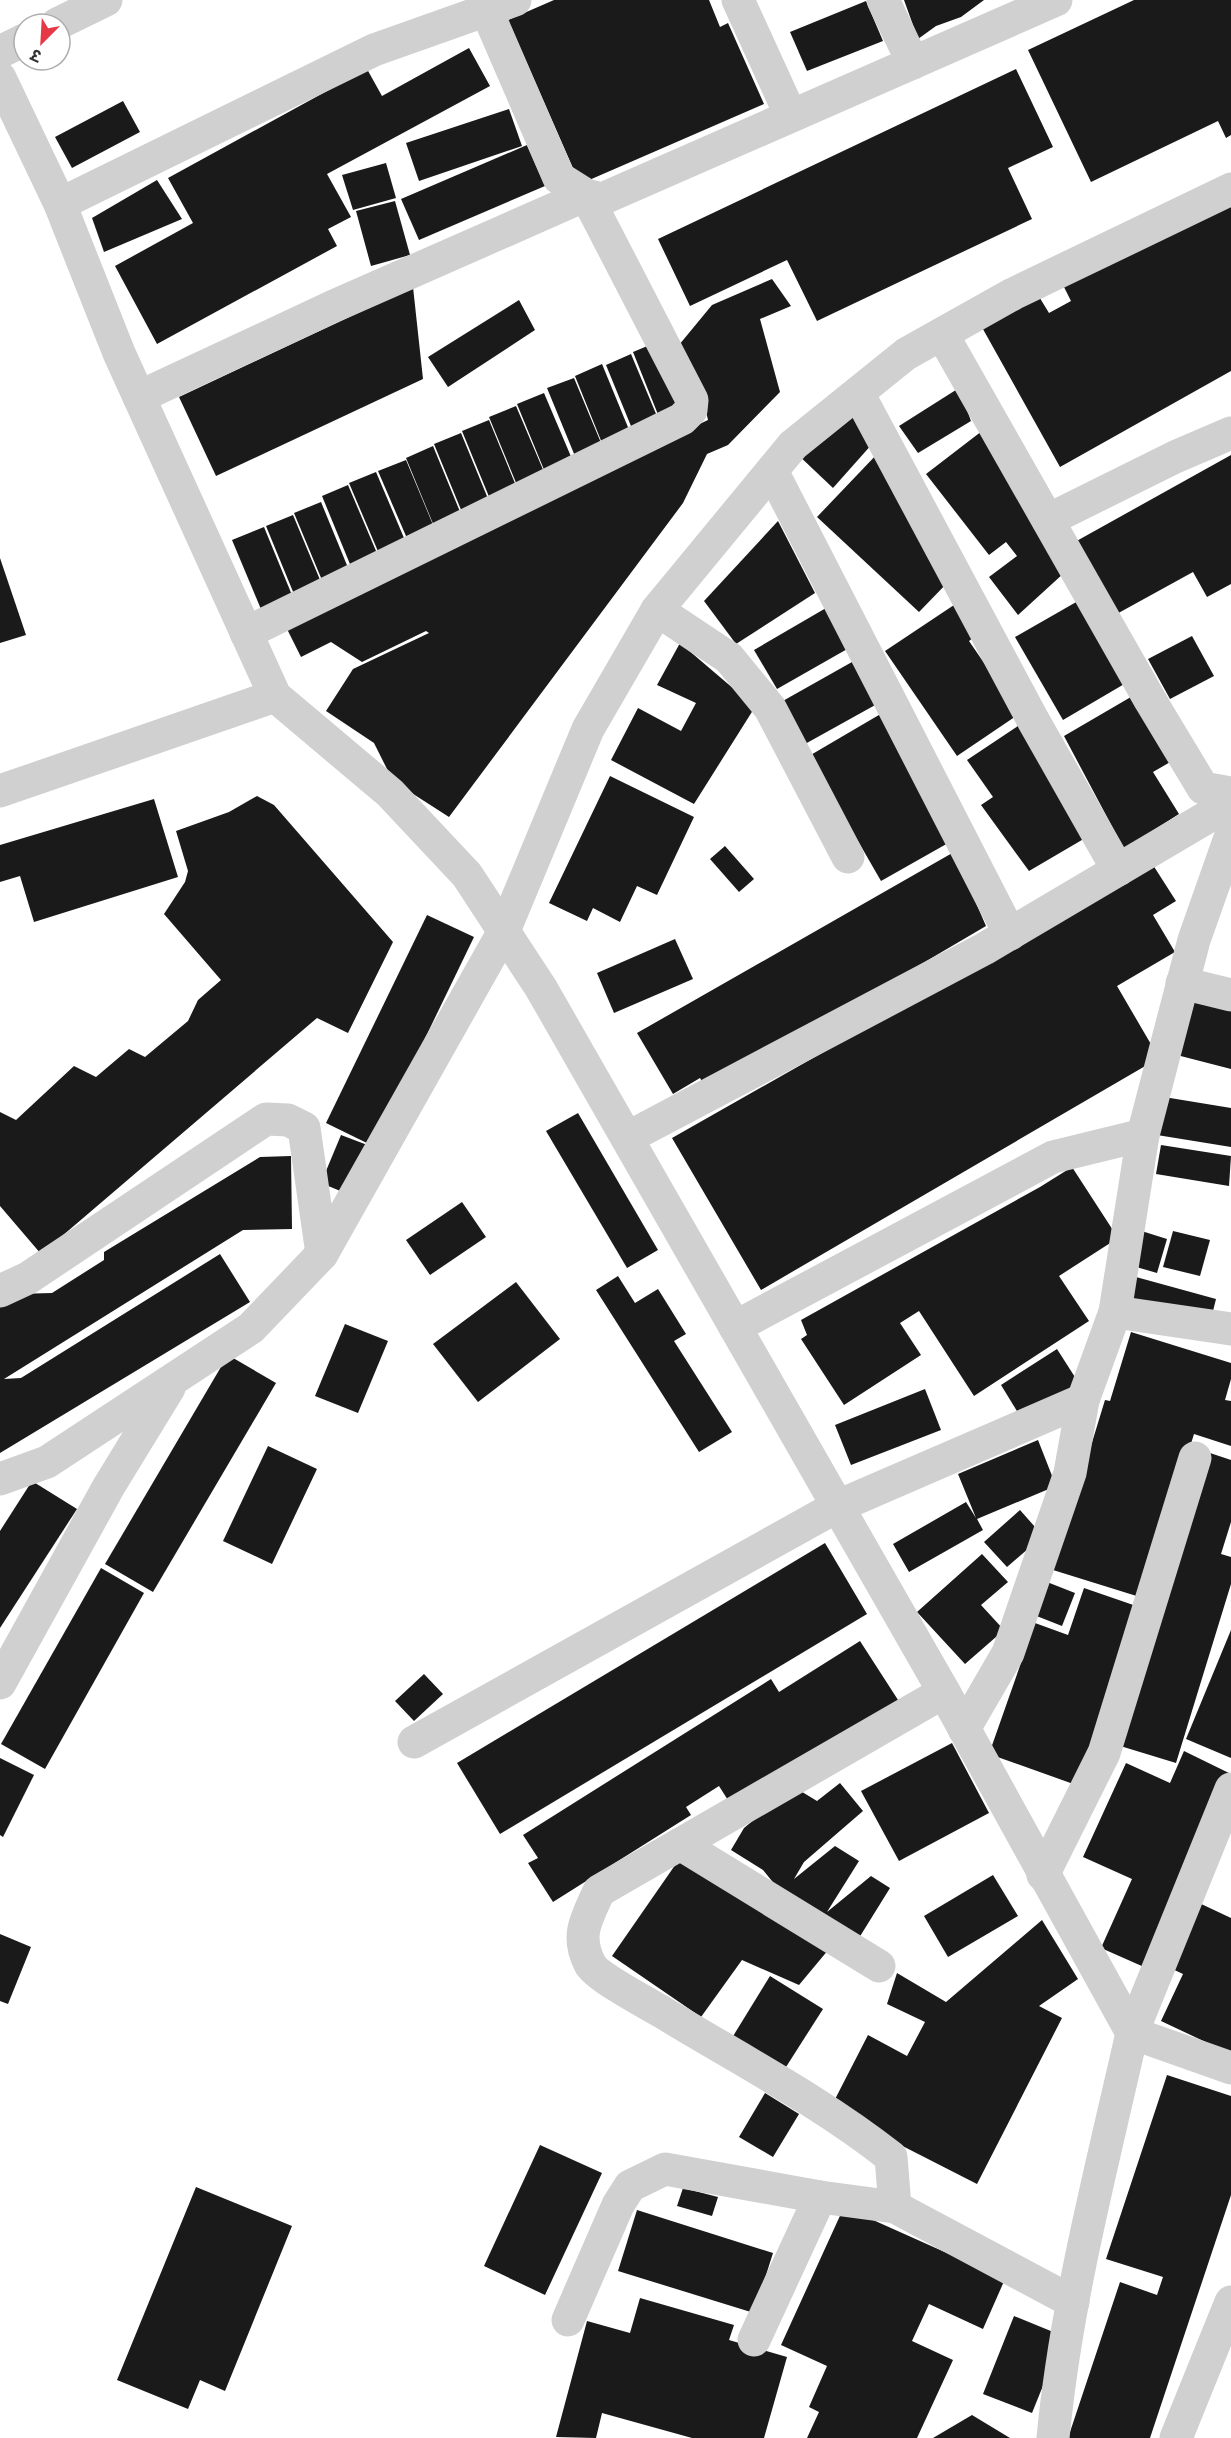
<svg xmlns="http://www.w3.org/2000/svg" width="1231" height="2438" font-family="Poppins,'Noto Sans Devanagari',sans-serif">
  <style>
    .building { fill: #1a1a1a }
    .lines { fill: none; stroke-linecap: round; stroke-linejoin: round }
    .minor { stroke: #d0d0d0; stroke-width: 33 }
  </style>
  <rect width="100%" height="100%" fill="#fff"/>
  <!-- building -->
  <g class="building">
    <path d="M 554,0 L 709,0 L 720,27 L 728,23 L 764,104 L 580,184 L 508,20 Z"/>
    <path d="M 904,0 L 984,0 L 961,17 L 936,26 L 918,39 Z"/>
    <path d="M 1134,0 L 1231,0 L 1231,135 L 1226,138 L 1218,121 L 1091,182 L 1028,50 Z"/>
    <path d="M 866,1 L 883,41 L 807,71 L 790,32 Z"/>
    <path d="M 469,48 L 490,86 L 327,174 L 351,217 L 328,229 L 337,246 L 157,344 L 115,266 L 193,223 L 168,178 L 367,69 L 382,96 Z"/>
    <path d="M 1016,69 L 1053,147 L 1008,168 L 1032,219 L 817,321 L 787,260 L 690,306 L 658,239 Z"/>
    <path d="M 123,101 L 140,132 L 72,168 L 55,137 Z"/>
    <path d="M 509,109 L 522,146 L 419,181 L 406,143 Z"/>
    <path d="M 527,145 L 545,186 L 419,240 L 401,199 Z"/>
    <path d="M 386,163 L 396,198 L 353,210 L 342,175 Z"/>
    <path d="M 157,180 L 182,219 L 104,252 L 92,218 Z"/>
    <path d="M 395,201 L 410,255 L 371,266 L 356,211 Z"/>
    <path d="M 1231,204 L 1231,371 L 1060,467 L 979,322 L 1035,290 L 1049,313 L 1071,301 L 1060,279 Z"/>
    <path d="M 772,279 L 791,306 L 760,319 L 780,392 L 728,445 L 707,454 L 683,503 L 449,817 L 393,781 L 374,743 L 326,711 L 353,669 L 429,633 L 426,631 L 362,662 L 331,642 L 301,657 L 283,621 L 708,420 L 699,381 L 679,345 L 712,305 Z"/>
    <path d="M 413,287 L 423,379 L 216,476 L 179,397 Z"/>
    <path d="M 519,300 L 535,330 L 448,387 L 428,357 Z"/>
    <path d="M 657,342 L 683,407 L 659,417 L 633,352 Z"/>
    <path d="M 631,354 L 659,421 L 633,431 L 606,365 Z"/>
    <path d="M 602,364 L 632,437 L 604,448 L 575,376 Z"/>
    <path d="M 574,378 L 604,450 L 577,461 L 547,388 Z"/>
    <path d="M 959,388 L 971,421 L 918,453 L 899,426 Z"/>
    <path d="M 544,393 L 575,466 L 547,477 L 517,404 Z"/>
    <path d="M 516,406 L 547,479 L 519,490 L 489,417 Z"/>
    <path d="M 851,410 L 873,443 L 833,488 L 795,452 Z"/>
    <path d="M 489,420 L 519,493 L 492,504 L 462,431 Z"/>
    <path d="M 982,431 L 1064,573 L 1018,615 L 989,577 L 1017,556 L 1006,542 L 989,555 L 926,474 Z"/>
    <path d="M 461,433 L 491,506 L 464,517 L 434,444 Z"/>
    <path d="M 433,446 L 463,519 L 436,531 L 406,458 Z"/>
    <path d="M 879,452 L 950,580 L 919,612 L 817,517 Z"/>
    <path d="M 1231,455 L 1231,584 L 1207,597 L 1193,572 L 1113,616 L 1073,543 Z"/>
    <path d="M 406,460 L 436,532 L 409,543 L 378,471 Z"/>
    <path d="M 376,472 L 407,545 L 380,556 L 349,483 Z"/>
    <path d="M 348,485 L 379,558 L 352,569 L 322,496 Z"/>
    <path d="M 321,502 L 351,575 L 324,585 L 294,513 Z"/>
    <path d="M 293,515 L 323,587 L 296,599 L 266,526 Z"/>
    <path d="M 778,521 L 815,593 L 736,644 L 704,601 Z"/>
    <path d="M 264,527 L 294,600 L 263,614 L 232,540 Z"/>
    <path d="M 0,558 L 26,635 L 0,643 Z"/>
    <path d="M 1078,601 L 1126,683 L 1063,720 L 1015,637 Z"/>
    <path d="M 957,603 L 978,634 L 969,641 L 1019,714 L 957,756 L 885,651 Z"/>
    <path d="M 826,608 L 849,648 L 777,689 L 754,650 Z"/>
    <path d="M 1192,636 L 1214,676 L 1170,699 L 1148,659 Z"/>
    <path d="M 680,643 L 755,707 L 694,804 L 611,760 L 638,708 L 681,731 L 696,703 L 657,685 Z"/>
    <path d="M 852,662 L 877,704 L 805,744 L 781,702 Z"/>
    <path d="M 1136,694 L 1172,761 L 1153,772 L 1179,814 L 1124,849 L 1064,736 Z"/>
    <path d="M 884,712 L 957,838 L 881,881 L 809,756 Z"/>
    <path d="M 1024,722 L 1087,837 L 1029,871 L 981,805 L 993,797 L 967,760 Z"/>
    <path d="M 610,776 L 694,817 L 657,895 L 637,886 L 620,922 L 593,908 L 587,921 L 549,903 Z"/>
    <path d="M 257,796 L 274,805 L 393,942 L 348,1033 L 317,1018 L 41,1254 L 0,1206 L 0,1112 L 16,1120 L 74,1066 L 96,1077 L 129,1049 L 145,1057 L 188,1021 L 198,1000 L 221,980 L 164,914 L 185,882 L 188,871 L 176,831 L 229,812 Z"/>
    <path d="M 154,799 L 178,877 L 34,922 L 20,876 L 0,882 L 0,845 Z"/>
    <path d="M 725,846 L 754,879 L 739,892 L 710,859 Z"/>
    <path d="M 954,852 L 986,926 L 707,1090 L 700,1078 L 673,1094 L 637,1033 Z"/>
    <path d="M 1153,865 L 1176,901 L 1153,915 L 1175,952 L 1117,986 L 1159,1058 L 761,1290 L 672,1138 Z"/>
    <path d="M 427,915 L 474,937 L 373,1146 L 326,1123 Z"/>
    <path d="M 675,939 L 693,979 L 614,1013 L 597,973 Z"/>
    <path d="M 1184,997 L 1231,1010 L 1231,1069 L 1169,1053 Z"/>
    <path d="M 1164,1097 L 1231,1108 L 1231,1147 L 1157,1135 Z"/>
    <path d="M 578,1113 L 658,1250 L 627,1268 L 546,1131 Z"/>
    <path d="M 341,1135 L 370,1146 L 350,1195 L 321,1183 Z"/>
    <path d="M 1161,1145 L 1231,1156 L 1229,1186 L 1156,1174 Z"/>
    <path d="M 291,1156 L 292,1229 L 243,1230 L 4,1379 L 21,1378 L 220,1254 L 250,1302 L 0,1453 L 0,1303 L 15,1294 L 52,1293 L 104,1260 L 104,1252 L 260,1157 Z"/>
    <path d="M 1072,1167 L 1118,1238 L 1059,1276 L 1089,1321 L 974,1396 L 919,1311 L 900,1323 L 921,1355 L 844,1405 L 801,1339 L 807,1335 L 801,1320 L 1040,1187 Z"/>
    <path d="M 462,1202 L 486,1237 L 430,1275 L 406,1240 Z"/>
    <path d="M 1132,1228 L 1167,1239 L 1157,1273 L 1126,1264 Z"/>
    <path d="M 1173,1231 L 1210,1240 L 1200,1276 L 1163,1267 Z"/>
    <path d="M 618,1276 L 635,1303 L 658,1289 L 686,1334 L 674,1341 L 732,1432 L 699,1452 L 596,1290 Z"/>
    <path d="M 1136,1277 L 1216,1299 L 1211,1319 L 1131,1298 Z"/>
    <path d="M 516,1282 L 560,1339 L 478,1402 L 433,1344 Z"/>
    <path d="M 345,1324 L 388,1341 L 358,1413 L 315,1396 Z"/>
    <path d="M 1131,1332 L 1231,1363 L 1231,1379 L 1225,1400 L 1231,1401 L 1231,1446 L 1194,1434 L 1143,1598 L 1053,1570 L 1105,1400 L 1110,1401 Z"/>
    <path d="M 1057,1349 L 1080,1385 L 1023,1421 L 1001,1385 Z"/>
    <path d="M 228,1355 L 276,1383 L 153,1592 L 105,1564 Z"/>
    <path d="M 925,1389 L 941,1430 L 851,1465 L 835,1425 Z"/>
    <path d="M 1038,1440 L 1056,1486 L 977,1519 L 983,1530 L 909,1572 L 893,1544 L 966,1502 L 976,1518 L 958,1474 Z"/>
    <path d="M 268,1446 L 317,1469 L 272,1564 L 223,1541 Z"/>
    <path d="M 1207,1452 L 1231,1460 L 1231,1522 L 1221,1554 L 1231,1557 L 1231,1584 L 1176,1763 L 1117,1745 Z"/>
    <path d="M 32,1481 L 77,1509 L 0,1628 L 0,1531 Z"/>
    <path d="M 1020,1510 L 1043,1536 L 1007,1567 L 984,1542 Z"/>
    <path d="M 825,1543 L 867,1614 L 500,1834 L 457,1763 Z"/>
    <path d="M 982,1554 L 1008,1582 L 981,1605 L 1004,1630 L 965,1664 L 917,1612 Z"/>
    <path d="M 101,1568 L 144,1593 L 45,1769 L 1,1744 Z"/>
    <path d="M 1047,1582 L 1075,1593 L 1062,1626 L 1034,1615 Z"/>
    <path d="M 1084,1588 L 1142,1608 L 1079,1786 L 989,1754 L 1035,1623 L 1068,1635 Z"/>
    <path d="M 1231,1630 L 1231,1758 L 1186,1739 Z"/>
    <path d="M 860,1641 L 900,1703 L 733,1808 L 719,1786 L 686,1807 L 691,1815 L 553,1902 L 528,1863 L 538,1858 L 523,1835 L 771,1679 L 779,1692 Z"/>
    <path d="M 424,1674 L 443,1694 L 414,1721 L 395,1701 Z"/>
    <path d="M 952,1743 L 989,1813 L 899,1861 L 861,1791 Z"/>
    <path d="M 1184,1751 L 1231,1774 L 1144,1967 L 1101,1948 L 1132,1879 L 1083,1857 L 1126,1763 L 1170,1783 Z"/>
    <path d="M 0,1758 L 34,1775 L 3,1837 L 0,1835 Z"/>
    <path d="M 840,1783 L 863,1811 L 804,1862 L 794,1879 L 835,1846 L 859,1861 L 827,1912 L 871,1876 L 890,1888 L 854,1946 L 794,1908 L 763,1870 L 731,1850 L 744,1828 L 794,1787 L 817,1801 Z"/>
    <path d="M 680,1858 L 829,1949 L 799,1985 L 742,1960 L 701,2017 L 612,1956 Z"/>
    <path d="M 993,1875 L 1018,1916 L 948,1957 L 924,1916 Z"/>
    <path d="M 1197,1902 L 1231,1918 L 1231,2054 L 1161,2021 L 1183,1974 L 1168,1967 Z"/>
    <path d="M 1042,1920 L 1078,1979 L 1039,2006 L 1062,2018 L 977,2184 L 830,2109 L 868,2035 L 907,2056 L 925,2022 L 887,2004 L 897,1973 L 946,2002 Z"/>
    <path d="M 0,1934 L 31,1947 L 8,2004 L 0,2001 Z"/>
    <path d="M 770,1976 L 823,2009 L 779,2078 L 727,2046 Z"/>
    <path d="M 1167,2075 L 1231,2096 L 1231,2195 L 1150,2438 L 1068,2438 L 1120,2282 L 1157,2295 L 1163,2277 L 1106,2259 Z"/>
    <path d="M 765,2093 L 799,2114 L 773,2157 L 739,2137 Z"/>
    <path d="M 540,2145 L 602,2173 L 545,2295 L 484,2266 Z"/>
    <path d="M 196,2187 L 292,2226 L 225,2391 L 200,2380 L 188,2409 L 117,2380 Z"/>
    <path d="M 683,2188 L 718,2197 L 712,2216 L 677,2206 Z"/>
    <path d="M 844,2207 L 1005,2279 L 983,2329 L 929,2304 L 912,2341 L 953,2360 L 917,2438 L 807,2438 L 819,2412 L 809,2407 L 827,2366 L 781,2345 Z"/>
    <path d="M 637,2210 L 773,2253 L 754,2313 L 618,2271 Z"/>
    <path d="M 640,2298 L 734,2325 L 729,2340 L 787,2357 L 764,2438 L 692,2438 L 602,2413 L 596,2438 L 556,2437 L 587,2321 L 630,2333 Z"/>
    <path d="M 1014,2316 L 1063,2336 L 1032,2413 L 983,2394 Z"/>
    <path d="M 972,2415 L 1010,2438 L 933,2438 Z"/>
  </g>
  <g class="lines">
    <!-- minor -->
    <g class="minor">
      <path d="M 482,0 L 559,178 L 586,195 L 602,199 L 1056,0"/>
      <path d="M 738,0 L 791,116"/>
      <path d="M 883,0 L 913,63"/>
      <path d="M 57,24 L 106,0"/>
      <path d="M 0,52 L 24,40"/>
      <path d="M 0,78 L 60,204 L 119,353 L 275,696 L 390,793 L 467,875 L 541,988 L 944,1692 L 1132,2033 C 1102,2167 1066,2301 1053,2438"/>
      <path d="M 60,204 L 374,50 L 515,0"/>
      <path d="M 942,334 L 1150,700 L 1203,788 L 1231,793"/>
      <path d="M 858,393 L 1033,720 L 1118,870"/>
      <path d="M 139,397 L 334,306 L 586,195 L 692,400 L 691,410 L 682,419 L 246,633"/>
      <path d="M 772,471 L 1010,934"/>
      <path d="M 1048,520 L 1175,457 L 1231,433"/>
      <path d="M 657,610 L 729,658 L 770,708 L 848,857"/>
      <path d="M 0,791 L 275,696"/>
      <path d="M 1182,983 L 1231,995"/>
      <path d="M 1143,1135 L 1194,940 L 1231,835"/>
      <path d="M 627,1138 L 984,949 L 1231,803"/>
      <path d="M 0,1291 L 28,1278 L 266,1119 L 288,1120 L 304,1128 L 322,1254 L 504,931 L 588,729 L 657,610 L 793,445 L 906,354 L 1013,294 L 1231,189"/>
      <path d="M 1115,1312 L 1231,1329"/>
      <path d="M 735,1327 L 1053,1157 L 1143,1135 L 1115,1312 L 1083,1400"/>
      <path d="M 0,1479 L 47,1462 L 251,1328 L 322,1254"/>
      <path d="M 0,1683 L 109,1486 L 169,1388"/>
      <path d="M 414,1742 L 836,1507 L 1083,1400 L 1070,1473 L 1008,1653 L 964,1729"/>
      <path d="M 1231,1789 L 1132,2033 L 1231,2068"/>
      <path d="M 680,1844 L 879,1966"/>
      <path d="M 1043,1875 L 1104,1753 L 1195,1458"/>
      <path d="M 895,2207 L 891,2157 C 820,2101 739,2059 662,2012 C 648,2004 596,1976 590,1964 C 575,1935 587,1918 599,1891 L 944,1692"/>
      <path d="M 568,2320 L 618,2205 L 630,2186 L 665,2169 L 820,2197"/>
      <path d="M 754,2340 L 820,2197 L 895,2207 L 1073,2302"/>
      <path d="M 1176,2438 L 1231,2302"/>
    </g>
  </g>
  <!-- north arrow -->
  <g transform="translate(42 42) rotate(204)"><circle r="28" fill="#ffffff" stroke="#adadad" stroke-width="1.5"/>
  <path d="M0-4.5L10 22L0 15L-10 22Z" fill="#e63946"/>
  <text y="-9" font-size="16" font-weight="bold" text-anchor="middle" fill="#333333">उ</text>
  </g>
</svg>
